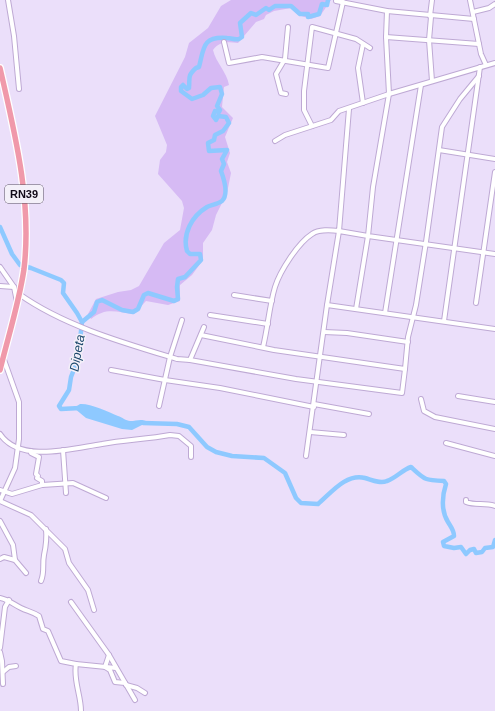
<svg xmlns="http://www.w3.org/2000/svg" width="495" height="711" font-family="Arial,sans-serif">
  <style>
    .green { fill: #d6baf4 }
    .water { fill: #8ec9ff }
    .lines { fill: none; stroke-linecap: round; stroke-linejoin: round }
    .river { stroke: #8ec9ff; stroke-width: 4.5 }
    .minor-casing { stroke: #bea9d4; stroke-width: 6 }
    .highway-casing { stroke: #fff; stroke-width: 8 }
    .minor { stroke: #fff; stroke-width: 4 }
    .highway { stroke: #f099aa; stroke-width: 5.5 }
    .labels { text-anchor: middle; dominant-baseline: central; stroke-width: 3; stroke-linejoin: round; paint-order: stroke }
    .shield { fill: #f4f0f9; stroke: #554e5c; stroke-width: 1 }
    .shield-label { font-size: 11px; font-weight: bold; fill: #110918 }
    .water-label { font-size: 13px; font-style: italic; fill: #1f4a6e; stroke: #f4f0f9 }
  </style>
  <rect width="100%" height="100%" fill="#ebdffa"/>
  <!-- green -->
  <path class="green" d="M 231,0 L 331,0 L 320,16 L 311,19 L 298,15 L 291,8 L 274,11 L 266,15 L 264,19 L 256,22 L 238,43 C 228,42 220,41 213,50 C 216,63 227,72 229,85 L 224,87 L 222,107 L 233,118 L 225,137 L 230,153 L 227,162 L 231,173 L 227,193 L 216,215 L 212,230 L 203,243 L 203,260 L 192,275 L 180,285 L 180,301 L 168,305 L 146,301 L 134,314 C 116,312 106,307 91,319 L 88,314 L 96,299 L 118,292 L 131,290 L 139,286 L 164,243 L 180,230 L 184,208 L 182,201 L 158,174 L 160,160 L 166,152 L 167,145 L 155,116 L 185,57 L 189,43 L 208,28 L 221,6 Z"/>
  <!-- water -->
  <path class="water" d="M 80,404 C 89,403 109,412 118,416 C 122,417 126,421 130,421 C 137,421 141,418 148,422 L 132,430 L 122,429 L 86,418 L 74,408 Z"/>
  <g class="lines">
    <!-- river -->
    <g class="river">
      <path d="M 0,227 L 12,254 L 20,265 L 31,268 L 61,280 L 64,283 L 63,293 L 77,313 L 82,322"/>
      <path d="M 80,408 L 61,409 L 59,406 L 69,390 L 71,377 L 78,359 L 82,322 L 94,312 L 97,302 L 102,300 L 122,310 L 133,312 L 138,309 L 144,295 L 148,293 L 174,301 L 178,299 L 177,287 L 178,279 L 185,277 L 201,260 L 200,254 L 190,254 L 187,251 C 182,234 192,216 207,207 C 211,205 218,204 222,201 C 229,194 224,179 221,171 L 224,164 L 222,159 L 227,150 L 209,151 L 208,143 L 214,140 L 215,135 L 223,131 L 229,123 L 226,117 L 218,116 L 216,120 L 213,116 L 215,111 L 219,112 L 220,110 L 217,106 L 222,94 L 220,87 L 211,88 L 203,95 L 192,99 L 181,91 L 181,87 L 183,85 L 187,89 L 189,88 C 190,78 187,76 196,68 L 199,67 C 204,48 202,36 227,38 C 232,38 234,40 239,39 L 242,37 L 240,23 L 251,13 L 256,15 L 266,8 L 269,10 L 275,6 L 291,6 L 300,14 L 308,14 L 308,17 L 319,14 L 322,4 L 327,5 L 328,0"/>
      <path d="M 143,423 L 177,424 L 189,427 L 207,447 L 216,452 L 232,456 L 264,458 L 285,473 L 296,498 L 301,503 L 318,504 C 331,493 346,473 365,478 C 372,480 380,484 387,481 C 396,478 402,470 411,467 C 425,480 424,480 444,481 L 446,484 C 442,496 441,511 448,522 C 451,527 454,530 454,536 L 443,542 L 444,546 L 454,548 L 461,547 L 466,554 L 470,550 L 474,549 L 476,553 L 482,552 L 485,548 L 493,547 L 495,540"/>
    </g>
    <defs>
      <g id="minor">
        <path d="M 8,0 L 14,36 L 19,89"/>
        <path d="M 470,0 L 481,54 L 486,65"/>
        <path d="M 336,1 L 387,11 L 474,19"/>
        <path d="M 387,11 L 386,37 L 389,94 L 373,187 L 368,236 L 495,254"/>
        <path d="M 473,12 L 489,8 L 495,4"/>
        <path d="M 430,16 L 432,0"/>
        <path d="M 431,17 L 429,40 L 432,81"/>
        <path d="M 386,37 L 479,44"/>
        <path d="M 224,42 L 229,63 L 262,57 L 328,68 L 343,2"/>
        <path d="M 363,44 L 358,68 L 363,103"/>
        <path d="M 286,94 L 281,93 L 276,74 L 285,59 L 288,27"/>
        <path d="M 312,126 L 304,110 L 304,91 L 312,27 L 356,39 L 370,48"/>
        <path d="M 275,141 L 285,135 L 331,120 L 339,111 L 389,94 L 495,63"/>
        <path d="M 439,150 L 495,159"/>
        <path d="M 0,267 L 14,287 L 17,302"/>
        <path d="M 0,286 L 14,287"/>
        <path d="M 19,294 C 64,326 124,343 177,359 L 190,360 L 204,327"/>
        <path d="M 234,295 L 272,301"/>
        <path d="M 476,303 L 495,172"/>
        <path d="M 327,305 L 495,329"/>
        <path d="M 385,313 L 421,85"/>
        <path d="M 210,315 L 268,324"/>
        <path d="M 444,321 L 480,67"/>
        <path d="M 324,332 L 347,333 L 408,342"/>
        <path d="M 201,335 L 274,350 L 405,369 L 408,337 L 416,305 L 426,242 L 442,127 L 460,99 L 479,76"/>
        <path d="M 263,347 C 268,327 269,307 275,287 C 280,271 298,243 312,234 C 319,229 330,230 339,231 L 349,109"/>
        <path d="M 190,360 L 296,379 L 402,393 L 405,369"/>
        <path d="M 111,370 L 165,380 L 220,388 L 314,407"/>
        <path d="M 458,396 L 495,402"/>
        <path d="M 421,399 L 424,411 L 435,417 L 495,429"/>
        <path d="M 314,404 L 369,414"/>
        <path d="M 159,406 L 170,357 L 182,320"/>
        <path d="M 310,432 L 344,435"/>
        <path d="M 0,434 C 20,464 74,448 102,444 C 125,440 148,439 170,435 L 179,436 L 191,446 L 191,457"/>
        <path d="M 446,443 L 495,456"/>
        <path d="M 63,450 L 66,493"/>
        <path d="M 31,451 L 31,453 L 39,457 L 36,474 L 38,476 L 37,478 L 42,481 L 42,485"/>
        <path d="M 306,456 L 327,305 L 339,231 L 368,236 L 356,309"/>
        <path d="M 0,490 L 12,494 L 42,485 L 73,483 L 106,498"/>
        <path d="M 466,500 L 466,502 C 476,506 485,502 495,506"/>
        <path d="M 0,501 L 31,515 L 65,549 L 69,563 L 88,590 L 94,610"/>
        <path d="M 0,501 L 15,468 L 19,439 L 19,402 L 3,357"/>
        <path d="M 0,521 L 13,545 L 15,560"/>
        <path d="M 0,559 L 4,557 L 15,560 L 26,573"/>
        <path d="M 41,581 C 45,571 42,566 44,555 C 46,546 47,539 46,529"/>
        <path d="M 0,598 C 9,600 13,604 21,608 C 27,611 33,612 39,616 L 43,629 L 48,631 L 61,661 L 76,664 C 73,680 81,695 81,711"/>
        <path d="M 71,602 L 109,655 L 135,700"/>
        <path d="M 0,648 L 5,607 L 9,600"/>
        <path d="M 0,652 L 2,661 L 3,684"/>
        <path d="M 109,655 L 105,667 L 110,670 L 115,682 L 125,683"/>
        <path d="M 76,664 L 116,668"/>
        <path d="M 3,672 L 9,667 L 16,666"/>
        <path d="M 126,685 L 137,688 L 145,693"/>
      </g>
      <path id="highway" d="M 0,68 C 15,134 32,201 24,269 C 19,303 8,337 0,370"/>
    </defs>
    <!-- minor casing -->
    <use href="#minor" class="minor-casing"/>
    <!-- highway casing -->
    <use href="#highway" class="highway-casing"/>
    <!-- minor -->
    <use href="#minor" class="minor"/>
    <!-- highway -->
    <use href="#highway" class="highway"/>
  </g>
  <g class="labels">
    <!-- shield labels -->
    <rect class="shield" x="5" y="185" width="38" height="18" rx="3"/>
    <g class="shield-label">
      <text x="24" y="194">RN39</text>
    </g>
    <!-- water labels -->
    <g class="water-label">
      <text transform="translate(77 353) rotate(-80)">Dipeta</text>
    </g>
  </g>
</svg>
